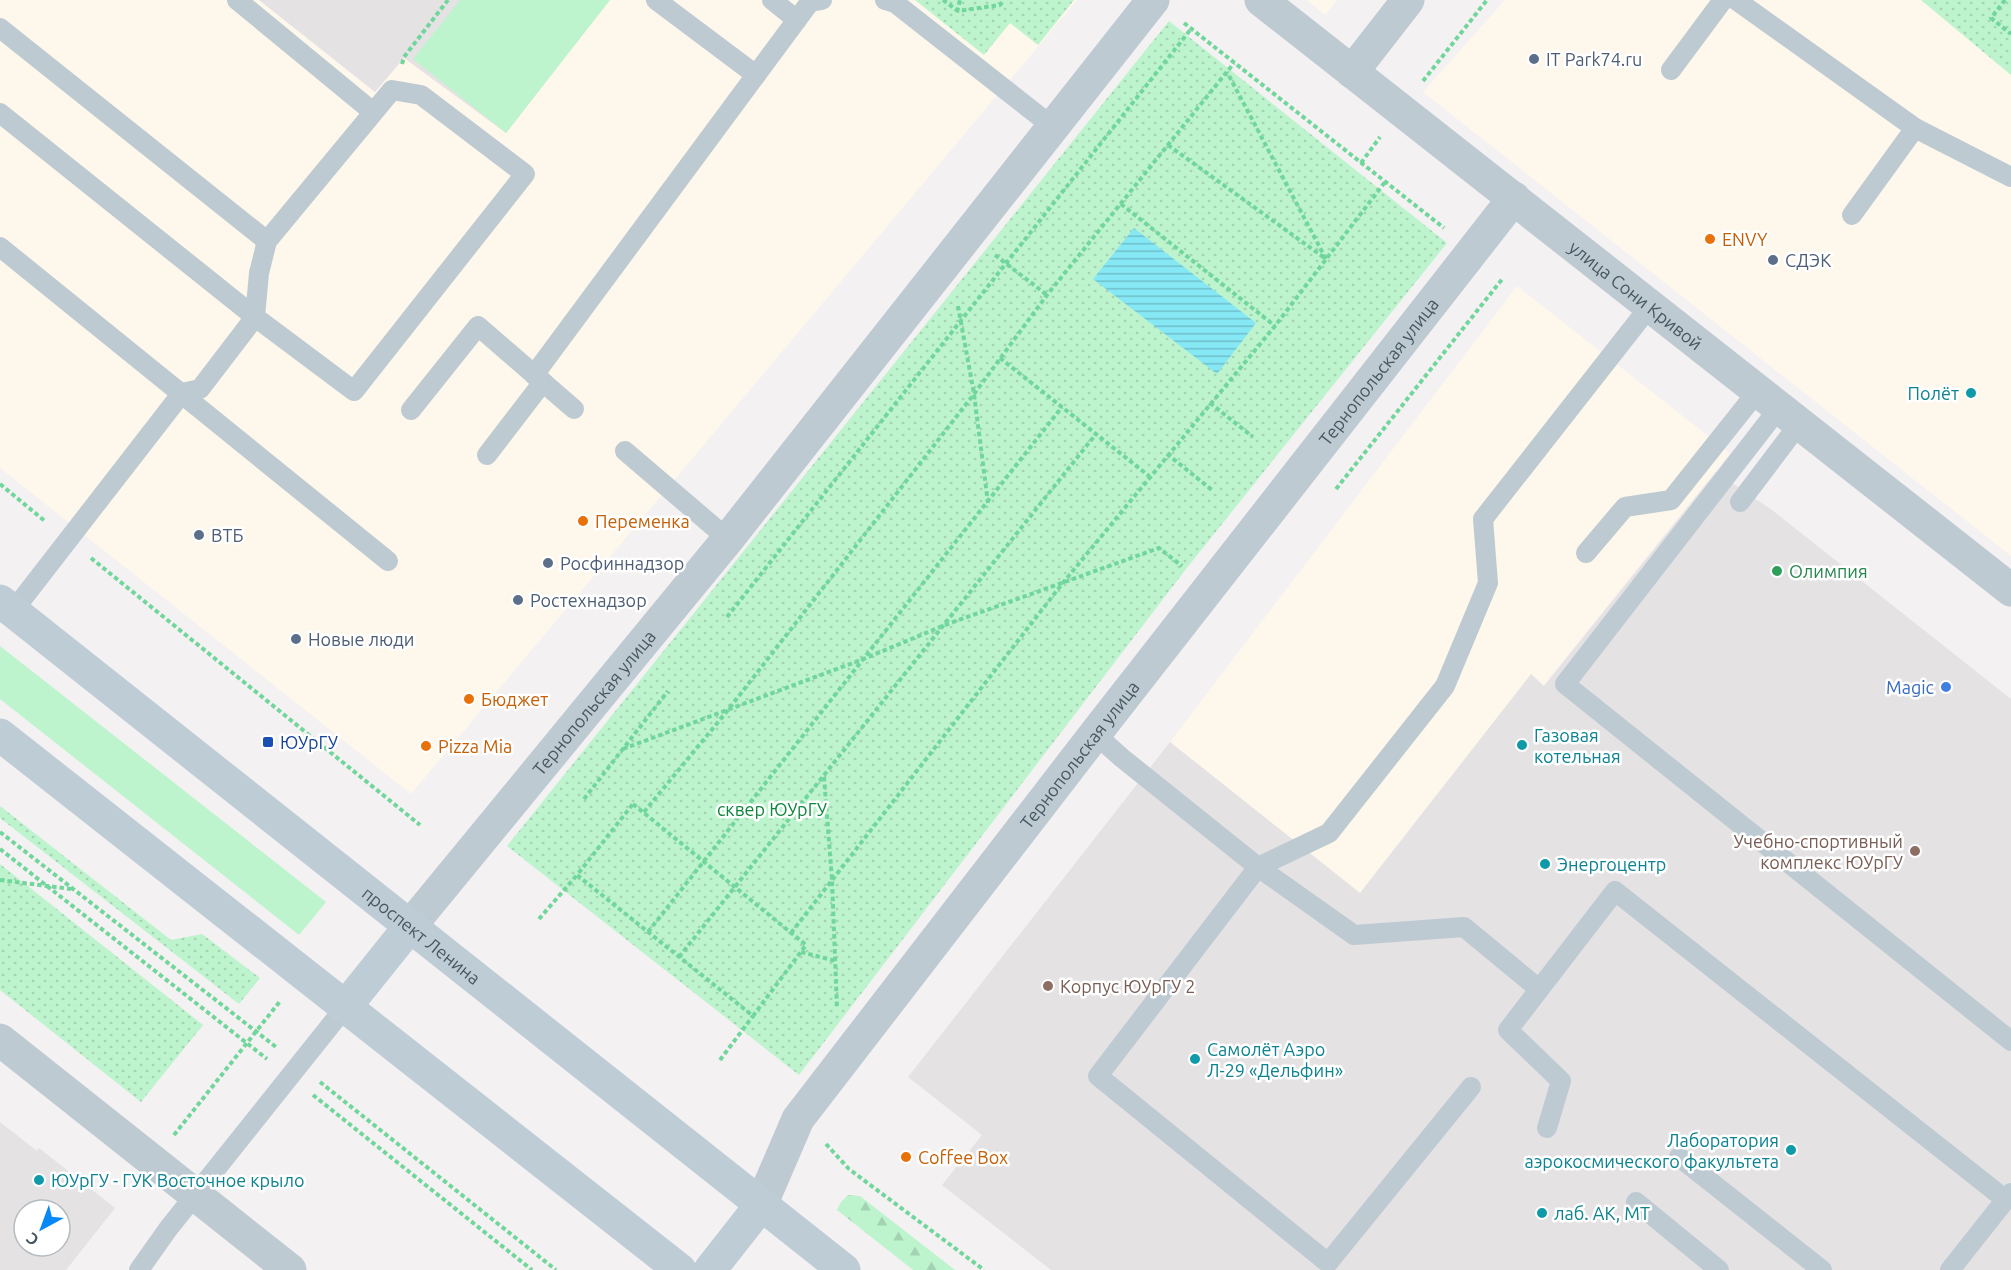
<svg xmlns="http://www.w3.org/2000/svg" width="2011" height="1270" font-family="Ubuntu,sans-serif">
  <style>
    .commercial { fill: #fef7eb }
    .education { fill: #e5e2e4; fill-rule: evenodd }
    .grass { fill: #bdf4cd }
    .forest { fill: url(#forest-firs) }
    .park { fill: url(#park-dots) }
    .water { fill: url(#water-rules) }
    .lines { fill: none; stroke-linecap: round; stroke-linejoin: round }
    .path { stroke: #71d69b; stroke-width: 4; stroke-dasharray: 4.5 3; stroke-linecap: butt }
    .service { stroke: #becad2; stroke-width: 20 }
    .minor { stroke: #becad2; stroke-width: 33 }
    .tertiary { stroke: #becad2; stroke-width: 33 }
    .secondary { stroke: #beccd6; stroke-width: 33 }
    .service-dot { fill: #5c6f8a; stroke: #fff; stroke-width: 2 }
    .food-dot { fill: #e8710a; stroke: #fff; stroke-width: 2 }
    .culture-dot { fill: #0f9aa8; stroke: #fff; stroke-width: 2 }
    .leisure-dot { fill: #2e9e5b; stroke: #fff; stroke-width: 2 }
    .shop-dot { fill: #3f7fe0; stroke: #fff; stroke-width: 2 }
    .transit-dot { fill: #1a4fb4; stroke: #fff; stroke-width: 2 }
    .education-dot { fill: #8d6e63; stroke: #fff; stroke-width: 2 }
    .labels { text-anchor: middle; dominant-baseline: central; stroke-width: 5; stroke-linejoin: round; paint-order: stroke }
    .service-label { font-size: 18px; fill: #4e5e75; stroke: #fff; text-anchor: start }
    .food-label { font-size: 18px; fill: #c56008; stroke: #fff; text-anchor: start }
    .street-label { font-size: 18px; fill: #475761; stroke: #fff }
    .culture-label { font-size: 18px; fill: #0d838f; stroke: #fff; text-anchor: start }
    .leisure-label { font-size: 18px; fill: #27864d; stroke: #fff; text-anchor: start }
    .shop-label { font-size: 18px; fill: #366cbe; stroke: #fff; text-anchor: end }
    .transit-label { font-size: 18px; fill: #164399; stroke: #fff; text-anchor: start }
    .park-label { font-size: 18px; fill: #0f863f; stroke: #fff }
    .education-label { font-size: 18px; fill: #785e54; stroke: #fff; text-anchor: end }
  </style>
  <defs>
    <pattern id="forest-firs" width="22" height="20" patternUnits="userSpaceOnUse" patternTransform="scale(1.5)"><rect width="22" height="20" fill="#bdf4cd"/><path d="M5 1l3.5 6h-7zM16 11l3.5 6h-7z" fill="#a4d3b3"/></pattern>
    <pattern id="park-dots" width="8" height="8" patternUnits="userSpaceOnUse" patternTransform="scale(1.5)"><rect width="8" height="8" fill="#bdf4cd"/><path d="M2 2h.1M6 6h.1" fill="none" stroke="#a4d3b3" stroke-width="1.8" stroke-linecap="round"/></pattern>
    <pattern id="water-rules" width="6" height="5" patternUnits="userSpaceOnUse" patternTransform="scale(1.5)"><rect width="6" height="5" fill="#86e8f5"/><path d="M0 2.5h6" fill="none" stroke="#6fbfca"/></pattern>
  </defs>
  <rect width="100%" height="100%" fill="#f4f1f2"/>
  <!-- commercial -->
  <g class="commercial">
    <path d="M 0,0 L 259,0 L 375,92 L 404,57 L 505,132 L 610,0 L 1077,0 L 411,794 L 0,468 Z"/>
    <path d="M 1307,0 L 1337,0 L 1325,15 Z"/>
    <path d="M 1505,0 L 2011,0 L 2011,556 L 1423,92 Z"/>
    <path d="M 1517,286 L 1730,453 L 1543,686 L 1531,675 L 1360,893 L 1170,742 Z"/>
  </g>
  <!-- education -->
  <g class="education">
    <path d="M 259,0 L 609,0 L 506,133 L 404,58 L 375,92 Z"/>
    <path d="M 1716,472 L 1772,510 L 2011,699 L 2011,1270 L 1051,1270 L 942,1185 L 982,1135 L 908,1077 L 1170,742 L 1360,893 L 1531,674 L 1544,686 Z"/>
    <path d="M 0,1122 L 37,1151 L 39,1148 L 115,1208 L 66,1270 L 0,1270 ZM 24,1210 L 60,1210 L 60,1246 L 24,1246 Z"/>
  </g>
  <!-- grass -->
  <g class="grass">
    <path d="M 460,0 L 610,0 L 506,133 L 413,59 Z"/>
    <path d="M 0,646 L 326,902 L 299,935 L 0,699 Z"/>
  </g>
  <!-- forest -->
  <path class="forest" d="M 848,1195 L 860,1196 L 955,1270 L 913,1270 L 837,1210 L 841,1202 Z"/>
  <!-- park -->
  <g class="park">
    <path d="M 915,0 L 1074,0 L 1038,45 L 1010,23 L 984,55 Z"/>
    <path d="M 1921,0 L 2011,0 L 2011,75 Z"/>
    <path d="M 1169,21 L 1447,243 L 1186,569 L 799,1075 L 507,846 Z"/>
    <path d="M 0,806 L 171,940 L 202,934 L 260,978 L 239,1004 L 0,818 Z"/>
    <path d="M 0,864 L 203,1025 L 141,1102 L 0,990 Z"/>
  </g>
  <!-- water -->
  <path class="water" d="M 1134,228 L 1256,323 L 1217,374 L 1093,279 Z"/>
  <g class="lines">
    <!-- path -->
    <g class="path">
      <path d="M 943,0 L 958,11 L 1000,5 L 1004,0"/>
      <path d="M 2005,0 L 1991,18 L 2011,34"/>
      <path d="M 957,12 L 960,0"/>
      <path d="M 1184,23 L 1444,228"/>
      <path d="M 402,64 L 404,57 L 448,0"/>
      <path d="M 1423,81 L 1487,0"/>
      <path d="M 1168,145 L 1326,259 L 1227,72"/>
      <path d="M 1361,163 L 1380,137"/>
      <path d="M 1121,204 L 1275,326"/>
      <path d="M 995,255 L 1047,295"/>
      <path d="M 958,306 L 974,394 L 988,503"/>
      <path d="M 1000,358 L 1149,476"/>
      <path d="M 1210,403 L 1253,437"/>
      <path d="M 1167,454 L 1212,490"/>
      <path d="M 0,484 L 46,522"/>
      <path d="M 1336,489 L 1503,278"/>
      <path d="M 91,558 L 420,825"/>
      <path d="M 727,617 L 1191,29"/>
      <path d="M 623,749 L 866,658 L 945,625 L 1159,548 L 1182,566"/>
      <path d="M 824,777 L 832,880 L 837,1009"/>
      <path d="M 584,799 L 668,691"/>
      <path d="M 633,804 L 806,945 L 753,1016 L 577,875 Z"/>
      <path d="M 644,812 L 728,710 L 974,394 L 1047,295 L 1234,63"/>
      <path d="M 0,832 L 276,1047"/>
      <path d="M 0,849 L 267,1059"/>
      <path d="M 0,880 L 71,889"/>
      <path d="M 539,919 L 577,875"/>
      <path d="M 648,932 L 1062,407"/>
      <path d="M 791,933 L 1062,584 L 1275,326 L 1385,182"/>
      <path d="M 801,952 L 836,961"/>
      <path d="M 679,957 L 1096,434"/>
      <path d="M 720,1060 L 753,1016"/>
      <path d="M 320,1082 L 556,1270"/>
      <path d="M 313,1095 L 532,1270"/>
      <path d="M 174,1135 L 281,1000"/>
      <path d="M 826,1144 L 849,1169 L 984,1270"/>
    </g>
    <!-- service -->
    <g class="service">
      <path d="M 237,0 L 373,112"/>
      <path d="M 656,0 L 756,75"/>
      <path d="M 772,0 L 797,20"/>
      <path d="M 885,0 L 895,3 L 1053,127"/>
      <path d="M 1736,0 L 1915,128 L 2011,177"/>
      <path d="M 0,28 L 267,241"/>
      <path d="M 1671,70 L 1723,0"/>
      <path d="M 0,113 L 255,317 L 354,391 L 525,174 L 421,95 L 392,90 L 267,241 L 259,273 L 255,317 L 200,389 L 182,393 L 13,611"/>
      <path d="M 1852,215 L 1915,128"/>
      <path d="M 0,247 L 388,561"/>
      <path d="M 534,375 L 810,2 L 822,0"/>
      <path d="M 1779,408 L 1565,684 L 2011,1041"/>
      <path d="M 411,410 L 478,326 L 574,409"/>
      <path d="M 625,451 L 728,539"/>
      <path d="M 487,455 L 543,382"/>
      <path d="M 1740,502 L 1799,424"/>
      <path d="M 1586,553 L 1625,507 L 1671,500 L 1757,392"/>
      <path d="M 1095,734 L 1122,758 L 1258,867 L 1354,935 L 1464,927 L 1539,989"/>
      <path d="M 1471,1087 L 1328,1263 L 1098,1076 L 1258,867 L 1329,833 L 1445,686 L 1488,583 L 1483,519 L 1650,306"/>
      <path d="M 1547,1128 L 1561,1081 L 1508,1030 L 1615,891 L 2006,1200"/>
      <path d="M 1679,1157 L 1822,1270"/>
      <path d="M 1636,1202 L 1719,1270"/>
      <path d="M 139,1270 L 168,1229 L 346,1006"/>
      <path d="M 1950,1270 L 2011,1193"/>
    </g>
    <!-- minor -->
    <g class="minor">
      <path d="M 1352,72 L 1408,0"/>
      <path id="s1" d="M 411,925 L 728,539 L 1153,0"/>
      <path d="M 0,1040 L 290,1270"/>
      <path id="s2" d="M 761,1205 L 798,1119 L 1095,734 L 1514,198"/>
    </g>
    <!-- tertiary -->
    <path class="tertiary" id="s3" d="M 1261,0 L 2011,590"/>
    <!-- secondary -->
    <g class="secondary">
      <path id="s4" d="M 0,601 L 844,1270"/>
      <path d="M 0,735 L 680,1270"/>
      <path d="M 346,1006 L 411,925"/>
      <path d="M 710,1270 L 761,1205"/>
    </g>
  </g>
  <!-- markers -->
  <g class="service-dot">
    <circle cx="1534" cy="59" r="6"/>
    <circle cx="1773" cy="260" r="6"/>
    <circle cx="199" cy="535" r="6"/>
    <circle cx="548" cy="563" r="6"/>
    <circle cx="518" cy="600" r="6"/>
    <circle cx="296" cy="639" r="6"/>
  </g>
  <g class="food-dot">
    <circle cx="1710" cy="239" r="6"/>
    <circle cx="583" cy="521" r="6"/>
    <circle cx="469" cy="699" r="6"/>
    <circle cx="426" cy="746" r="6"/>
    <circle cx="906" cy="1157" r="6"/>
  </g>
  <g class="culture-dot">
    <circle cx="1971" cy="393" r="6"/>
    <circle cx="1522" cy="745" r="6"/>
    <circle cx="1545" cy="864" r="6"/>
    <circle cx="1195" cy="1059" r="6"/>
    <circle cx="1791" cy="1150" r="6"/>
    <circle cx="39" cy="1180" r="6"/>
    <circle cx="1542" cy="1213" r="6"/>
  </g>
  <circle class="leisure-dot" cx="1777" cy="571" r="6"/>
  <circle class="shop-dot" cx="1946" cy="687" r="6"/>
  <rect class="transit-dot" x="262" y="736" width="12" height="12" rx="3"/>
  <g class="education-dot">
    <circle cx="1915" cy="851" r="6"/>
    <circle cx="1048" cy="986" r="6"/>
  </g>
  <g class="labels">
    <!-- service labels -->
    <g class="service-label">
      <text x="1546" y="59">IT Park74.ru</text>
      <text x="1785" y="260">СДЭК</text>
      <text x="211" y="535">ВТБ</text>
      <text x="560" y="563">Росфиннадзор</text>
      <text x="530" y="600">Ростехнадзор</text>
      <text x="308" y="639">Новые люди</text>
    </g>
    <!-- food labels -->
    <g class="food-label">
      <text x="1722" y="239">ENVY</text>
      <text x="595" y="521">Переменка</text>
      <text x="481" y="699">Бюджет</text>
      <text x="438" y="746">Pizza Mia</text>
      <text x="918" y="1157">Coffee Box</text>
    </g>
    <!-- street labels -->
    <g class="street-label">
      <text stroke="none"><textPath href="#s3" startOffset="477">улица Сони Кривой</textPath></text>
      <text stroke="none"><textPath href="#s2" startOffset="1040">Тернопольская улица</textPath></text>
      <text stroke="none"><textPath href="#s1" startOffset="288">Тернопольская улица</textPath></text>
      <text stroke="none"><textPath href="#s2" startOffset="554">Тернопольская улица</textPath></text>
      <text stroke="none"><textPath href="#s4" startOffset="538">проспект Ленина</textPath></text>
    </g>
    <!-- culture labels -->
    <g class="culture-label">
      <text x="1959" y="393" text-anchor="end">Полёт</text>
      <text x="1534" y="735">Газовая<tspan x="1534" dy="21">котельная</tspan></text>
      <text x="1557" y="864">Энергоцентр</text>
      <text x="1207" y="1049">Самолёт Аэро<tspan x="1207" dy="21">Л-29 «Дельфин»</tspan></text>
      <text x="1779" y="1140" text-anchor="end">Лаборатория<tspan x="1779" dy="21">аэрокосмического факультета</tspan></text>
      <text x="51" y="1180">ЮУрГУ - ГУК Восточное крыло</text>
      <text x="1554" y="1213">лаб. АК, МТ</text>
    </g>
    <!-- leisure labels -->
    <g class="leisure-label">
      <text x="1789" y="571">Олимпия</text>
    </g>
    <!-- shop labels -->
    <g class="shop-label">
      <text x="1934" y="687">Magic</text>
    </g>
    <!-- transit labels -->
    <g class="transit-label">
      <text x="280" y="742">ЮУрГУ</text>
    </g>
    <!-- park labels -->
    <g class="park-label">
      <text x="772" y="809">сквер ЮУрГУ</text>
    </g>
    <!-- education labels -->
    <g class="education-label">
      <text x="1903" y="841">Учебно-спортивный<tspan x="1903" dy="21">комплекс ЮУрГУ</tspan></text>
      <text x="1060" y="986" text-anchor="start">Корпус ЮУрГУ 2</text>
    </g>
  </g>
  <!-- north arrow -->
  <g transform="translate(42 1228) rotate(221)"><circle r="28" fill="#ffffff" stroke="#b5bcc0" stroke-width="1.5"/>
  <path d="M0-4.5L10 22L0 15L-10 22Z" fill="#0887f7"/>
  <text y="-9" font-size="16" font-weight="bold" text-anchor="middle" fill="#475761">С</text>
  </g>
</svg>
